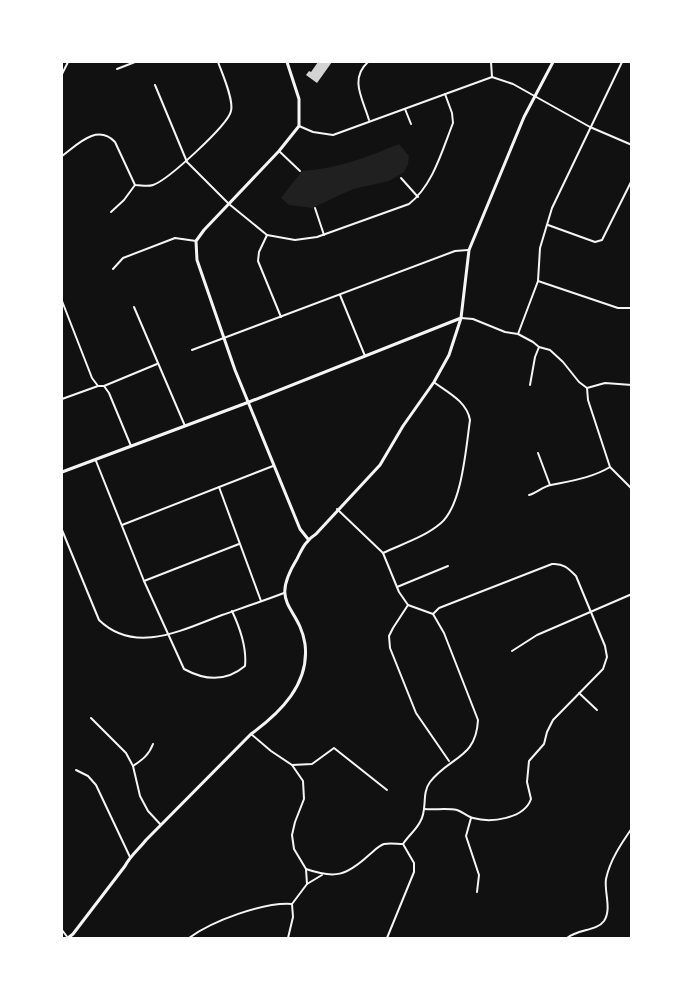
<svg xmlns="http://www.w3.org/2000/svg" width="693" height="1000" font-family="Poppins,sans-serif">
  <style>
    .green { fill: #202020 }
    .building { fill: #d3d3d3 }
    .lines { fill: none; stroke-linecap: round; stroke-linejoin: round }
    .minor { stroke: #f5f5f5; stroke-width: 2 }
    .tertiary { stroke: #f5f5f5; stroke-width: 3 }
    .secondary { stroke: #f5f5f5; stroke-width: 3 }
  </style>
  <rect width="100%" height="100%" fill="#111"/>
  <!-- green -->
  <path class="green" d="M 399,144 L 409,156 L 408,164 L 404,172 L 389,181 L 353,189 L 312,208 L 289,205 L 281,198 L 302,171 C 337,169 367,157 399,144 Z"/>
  <!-- building -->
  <path class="building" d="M 318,62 L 332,62 L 317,83 L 306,75 L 309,71 L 311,72 Z"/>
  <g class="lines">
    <!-- minor -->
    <g class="minor">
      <path d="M 368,62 C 349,79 363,99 369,120"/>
      <path d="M 491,62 L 492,77"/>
      <path d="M 117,69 L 135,62"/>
      <path d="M 62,74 L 68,62"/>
      <path d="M 155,85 L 187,162 L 229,204 L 267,235 L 295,240 L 317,237 L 409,204 C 433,185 442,151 453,123 L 452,113 L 445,94"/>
      <path d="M 405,109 L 411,124"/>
      <path d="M 299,126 L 313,132 L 333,135 L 492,77 L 513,84 L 590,127 L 632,145"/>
      <path d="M 279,151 L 300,171"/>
      <path d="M 62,156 C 77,145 97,123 115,142 L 135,185 C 141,185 147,187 153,185 C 168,180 228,125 231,111 C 234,100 222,73 218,62"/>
      <path d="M 401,178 L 418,197"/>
      <path d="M 315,208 L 324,235"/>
      <path d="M 111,212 L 124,200 L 135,185"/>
      <path d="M 548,225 L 595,242 L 602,240 L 632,180"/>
      <path d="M 267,235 L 259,252 L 258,261 L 281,317"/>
      <path d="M 113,269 L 123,258 L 175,238 L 196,241"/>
      <path d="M 538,281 L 618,308 L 632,308"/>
      <path d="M 340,295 L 365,356"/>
      <path d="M 62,301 L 92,378 L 98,386"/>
      <path d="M 134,307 L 185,426"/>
      <path d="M 461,318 L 473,319 L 505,332 L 518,334 L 533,342 L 539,347 L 550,350 L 563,362 L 579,382 L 587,388 L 588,400 L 610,467 L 632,489"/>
      <path d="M 518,334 L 538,281 L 540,248 L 552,208 L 622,62"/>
      <path d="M 192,350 L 455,251 L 468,250"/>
      <path d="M 530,385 L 535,357 L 539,347"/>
      <path d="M 104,386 L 109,393 L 131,446"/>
      <path d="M 587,388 L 605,383 L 632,385"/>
      <path d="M 62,399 L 98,386 L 104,386 L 157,364"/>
      <path d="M 538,453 L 550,485"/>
      <path d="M 96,461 L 144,581 L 184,669 C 206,681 226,682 245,666 C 247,647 240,628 232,611"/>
      <path d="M 219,487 L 261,601"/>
      <path d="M 529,495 C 536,493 544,486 551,485 C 570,481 592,478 610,467"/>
      <path d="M 337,509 L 383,553 L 399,592 L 408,605 L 433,614 L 444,633 L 478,720 C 476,759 450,756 430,782 C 421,794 428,810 420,822 C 416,830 408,836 403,844"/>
      <path d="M 122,525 L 273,466"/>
      <path d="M 62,530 L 99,620 C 135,655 182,630 222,615 C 242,608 263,601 284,593"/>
      <path d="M 383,553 C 402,544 425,537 441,523 C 462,505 466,448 470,420 C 467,402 449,393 435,383"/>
      <path d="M 144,581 L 239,544"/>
      <path d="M 397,587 L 448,566"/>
      <path d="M 408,605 L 393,628 L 389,636 L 390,648 L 416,713 L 449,761"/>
      <path d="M 512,651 L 537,635 L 632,594"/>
      <path d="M 579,693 L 597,710"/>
      <path d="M 91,718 L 126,753 L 133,766 L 140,796 L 148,811 L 161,825"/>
      <path d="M 251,734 L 271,751 L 292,765 L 303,781 L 304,799 L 295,822 L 292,835 L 294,849 L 306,869 L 307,884"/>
      <path d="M 292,765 L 312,764 L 334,748 L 387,790"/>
      <path d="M 133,766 C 142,760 149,755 153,744"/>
      <path d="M 76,770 L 88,776 L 96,785 L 130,857"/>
      <path d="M 424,809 C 435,810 447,808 457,810 C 463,812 468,817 473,818 C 491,823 524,819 531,799 L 527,782 L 529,761 L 544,744 L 547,732 L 553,720 L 603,669 L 607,657 L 605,646 L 576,576 C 568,568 563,563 552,564 L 439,608 L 433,614"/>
      <path d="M 471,818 L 466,836 L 479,875 L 477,892"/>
      <path d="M 306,869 C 335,879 346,876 369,855 C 374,851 378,846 384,844 C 390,843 397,844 403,844 L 414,863 L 414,872 L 387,938"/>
      <path d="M 62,930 L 68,938"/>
      <path d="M 189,938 C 212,921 263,902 292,904"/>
      <path d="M 288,938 L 293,917 L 292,904 L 307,884 L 322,875"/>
      <path d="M 567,938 C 578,929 597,931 604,921 C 612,909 604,892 606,879 C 610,860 621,844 632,828"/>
    </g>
    <!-- tertiary -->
    <g class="tertiary">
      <path d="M 287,62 L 299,99 L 299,126 L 279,151 L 204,230 L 196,241 L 197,260 L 235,370 L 300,529 L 308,539"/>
      <path d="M 62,472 L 249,402 L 461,318"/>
    </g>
    <!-- secondary -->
    <path class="secondary" d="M 68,938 L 73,934 L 125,866 C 130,856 139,849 146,840 L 251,734 C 280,713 310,684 305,644 C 299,605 268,606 297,559 C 302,549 306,540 316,534 L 380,465 L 403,426 L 434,382 L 449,355 L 461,318 L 469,250 L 524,117 L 553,62"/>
  </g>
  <!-- border -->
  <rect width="693" height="1000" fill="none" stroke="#ffffff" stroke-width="126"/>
</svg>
